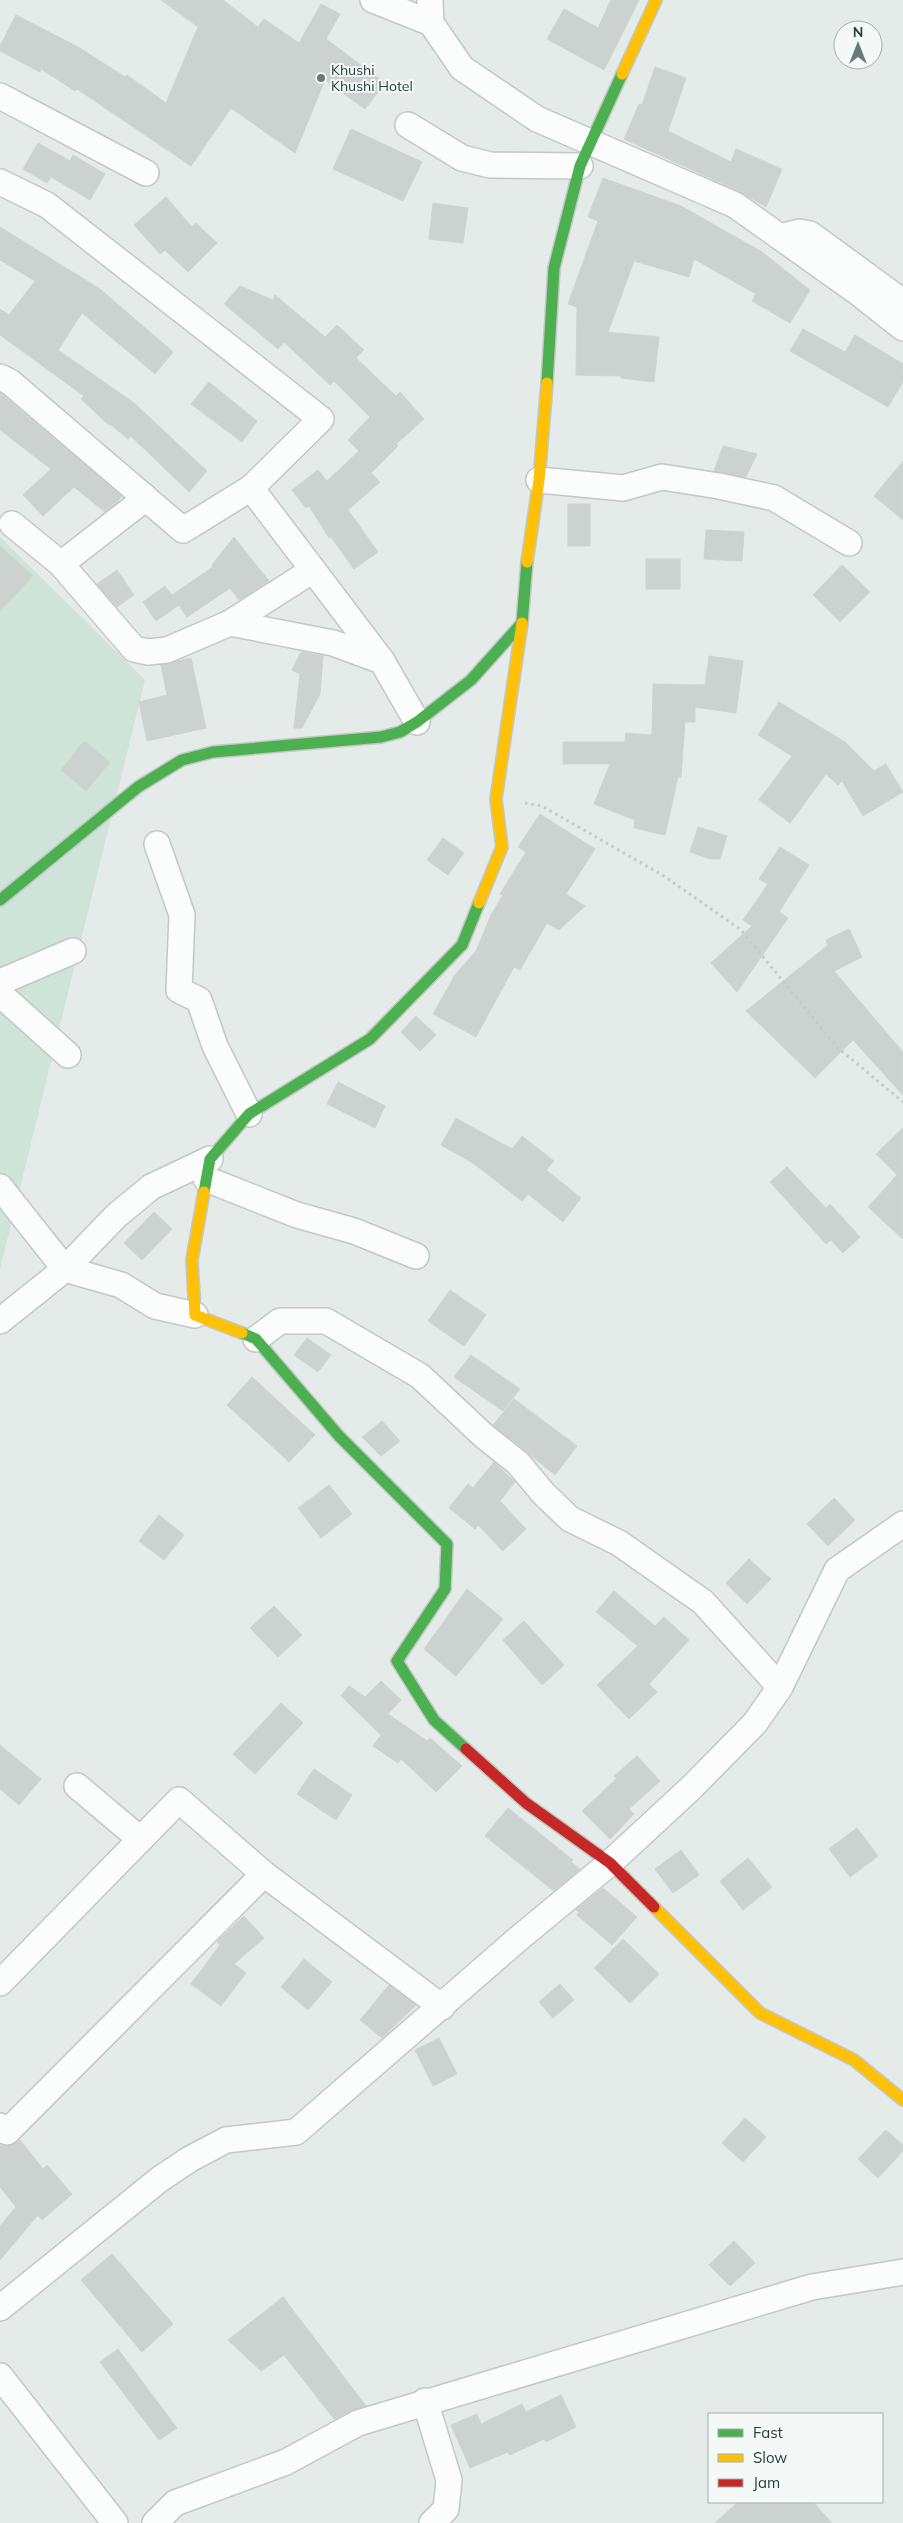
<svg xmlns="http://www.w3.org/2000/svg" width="903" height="2523" font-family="Mulish,sans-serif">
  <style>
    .green { fill: #cee4d8 }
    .building { fill: #ccd2d0; stroke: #ced4d2 }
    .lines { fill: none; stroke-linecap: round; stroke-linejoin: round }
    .street-casing { stroke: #c2c8c6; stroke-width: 28 }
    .fast-casing { stroke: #c1c8c6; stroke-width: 14 }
    .slow-casing { stroke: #c1c8c6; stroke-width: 14 }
    .jam-casing { stroke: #c1c8c6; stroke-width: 14 }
    .path { stroke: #c1cbc9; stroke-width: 3; stroke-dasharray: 2.5 4; stroke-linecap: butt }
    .street { stroke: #fbfcfc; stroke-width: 25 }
    .fast { stroke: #4caf50; stroke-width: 11 }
    .slow { stroke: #ffc107; stroke-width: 11 }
    .jam { stroke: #c62828; stroke-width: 11 }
    .poi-dot { fill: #667b78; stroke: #f4f9f7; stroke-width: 2 }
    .labels { text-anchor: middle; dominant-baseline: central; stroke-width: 4; stroke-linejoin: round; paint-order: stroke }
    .poi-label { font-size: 14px; fill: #223f3b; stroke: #f4f9f7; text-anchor: start }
  </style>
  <rect width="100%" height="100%" fill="#e5ebe9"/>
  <!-- green -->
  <path class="green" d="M 0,537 L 145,680 L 0,1269 Z"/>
  <!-- building -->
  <g class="building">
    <path d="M 161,0 L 223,0 L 258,27 L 264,19 L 299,43 L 321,4 L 340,14 L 326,39 L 385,83 L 365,109 L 325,80 L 295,153 L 231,108 L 191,166 L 77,89 L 75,91 L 41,69 L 40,72 L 0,51 L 0,46 L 16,15 L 78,47 L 125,77 L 127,75 L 166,103 L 198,27 Z"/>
    <path d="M 611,0 L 639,0 L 604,70 L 547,39 L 564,9 L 598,28 Z"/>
    <path d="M 655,67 L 686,78 L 668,131 L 731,162 L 736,149 L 782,169 L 766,207 L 741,192 L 624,139 L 639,104 L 642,105 Z"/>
    <path d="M 351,129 L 422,162 L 403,201 L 333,169 Z"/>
    <path d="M 38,143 L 70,161 L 73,155 L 105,174 L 90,200 L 51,177 L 47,183 L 23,169 Z"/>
    <path d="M 603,178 L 681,206 L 762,252 L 810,290 L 790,323 L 752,301 L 756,294 L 694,259 L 689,277 L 634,261 L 608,332 L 659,337 L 654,382 L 621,378 L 621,376 L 576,375 L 577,307 L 568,304 L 598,221 L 588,217 Z"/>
    <path d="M 166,197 L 192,227 L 196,223 L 217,243 L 188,272 L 165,250 L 160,254 L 134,225 Z"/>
    <path d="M 433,203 L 468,208 L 463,243 L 429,239 Z"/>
    <path d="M 0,227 L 100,289 L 173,352 L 155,374 L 82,313 L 58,350 L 134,403 L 207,471 L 189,492 L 131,436 L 128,439 L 110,424 L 109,425 L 81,399 L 84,396 L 0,335 L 0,309 L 9,315 L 35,281 L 0,260 Z"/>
    <path d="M 240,286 L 273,300 L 275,295 L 325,337 L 337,325 L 364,350 L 356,358 L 396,396 L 400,392 L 424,419 L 396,444 L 398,446 L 371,473 L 380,482 L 348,510 L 378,552 L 354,569 L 331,537 L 329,538 L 309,506 L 306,508 L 292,490 L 318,470 L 327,481 L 359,451 L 348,440 L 370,417 L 334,381 L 330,385 L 284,342 L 278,349 L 224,304 Z"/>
    <path d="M 803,329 L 845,352 L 855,335 L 903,364 L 903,382 L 888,407 L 790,351 Z"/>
    <path d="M 209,382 L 257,421 L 242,442 L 191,404 Z"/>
    <path d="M 0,393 L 122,496 L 117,502 L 105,512 L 74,487 L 43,516 L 23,495 L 51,469 L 0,430 Z"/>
    <path d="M 723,446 L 757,454 L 746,477 L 714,471 Z"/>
    <path d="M 903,461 L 903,520 L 874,496 Z"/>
    <rect x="568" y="504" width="22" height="42"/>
    <path d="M 706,530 L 744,532 L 742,561 L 704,559 Z"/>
    <path d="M 234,537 L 269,581 L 239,600 L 230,588 L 187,617 L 172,595 L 213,567 L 212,565 Z"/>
    <path d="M 0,546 L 33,576 L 0,611 Z"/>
    <rect x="646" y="559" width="34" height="30"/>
    <path d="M 842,565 L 870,592 L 840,622 L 813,595 Z"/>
    <path d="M 117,570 L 134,595 L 117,607 L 97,584 Z"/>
    <path d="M 165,586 L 179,605 L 156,621 L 143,602 Z"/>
    <path d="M 301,652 L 323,656 L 320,694 L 302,728 L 294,728 L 300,674 L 292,670 Z"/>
    <path d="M 709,656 L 743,661 L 736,713 L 695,707 L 695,722 L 685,722 L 681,777 L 678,777 L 665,835 L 634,828 L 635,820 L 594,804 L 610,764 L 563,764 L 563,742 L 625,742 L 626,733 L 652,735 L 653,684 L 705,685 Z"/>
    <path d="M 191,658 L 206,728 L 147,741 L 139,702 L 167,695 L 161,665 Z"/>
    <path d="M 779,702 L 845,742 L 874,771 L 886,764 L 903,792 L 863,816 L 842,781 L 838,785 L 826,774 L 790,823 L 759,800 L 792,756 L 758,735 Z"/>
    <path d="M 84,741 L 110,762 L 86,791 L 61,770 Z"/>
    <path d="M 540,814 L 595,849 L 566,894 L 585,906 L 559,930 L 547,923 L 520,970 L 514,967 L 476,1037 L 433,1014 L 455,975 L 476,951 L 491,915 L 503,895 L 500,894 L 526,852 L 518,847 Z"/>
    <path d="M 698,827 L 727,836 L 720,859 L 710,859 L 690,852 Z"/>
    <path d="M 443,838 L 464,853 L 448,875 L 427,860 Z"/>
    <path d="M 780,847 L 809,865 L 779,912 L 788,918 L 737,992 L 711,963 L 752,926 L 743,920 L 768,884 L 759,879 Z"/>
    <path d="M 849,929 L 862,957 L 834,971 L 903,1052 L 903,1095 L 853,1040 L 815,1078 L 746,1011 L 828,945 L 826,940 Z"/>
    <path d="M 416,1016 L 436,1035 L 420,1051 L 401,1032 Z"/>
    <path d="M 338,1082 L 385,1106 L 375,1128 L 327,1104 Z"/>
    <path d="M 456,1118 L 512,1149 L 522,1136 L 554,1161 L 546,1170 L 581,1198 L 563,1222 L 528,1194 L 522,1201 L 473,1163 L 441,1145 Z"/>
    <path d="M 903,1128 L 903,1239 L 868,1207 L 897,1175 L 876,1154 Z"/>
    <path d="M 787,1167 L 826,1208 L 830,1204 L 860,1237 L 843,1253 L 831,1240 L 826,1244 L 770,1182 Z"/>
    <path d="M 154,1212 L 172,1229 L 142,1260 L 124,1243 Z"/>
    <path d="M 450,1290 L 486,1315 L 464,1346 L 428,1321 Z"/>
    <path d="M 307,1338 L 331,1355 L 318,1372 L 294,1355 Z"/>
    <path d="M 471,1355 L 520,1389 L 503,1411 L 454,1377 Z"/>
    <path d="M 252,1377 L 315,1435 L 289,1462 L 227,1405 Z"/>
    <path d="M 514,1399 L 577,1446 L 555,1475 L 493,1425 Z"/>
    <path d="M 382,1421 L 400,1441 L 381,1456 L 362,1437 Z"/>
    <path d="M 494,1462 L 515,1482 L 500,1501 L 526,1529 L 503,1551 L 478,1525 L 475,1529 L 449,1508 L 468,1484 L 473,1488 Z"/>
    <path d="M 329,1485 L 352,1514 L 321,1538 L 298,1508 Z"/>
    <path d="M 834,1498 L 855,1520 L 828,1546 L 807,1524 Z"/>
    <path d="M 159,1515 L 184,1535 L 164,1560 L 139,1541 Z"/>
    <path d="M 749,1559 L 771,1579 L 747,1604 L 726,1583 Z"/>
    <path d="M 467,1589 L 503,1619 L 456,1676 L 424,1649 Z"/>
    <path d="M 614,1591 L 655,1626 L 664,1617 L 689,1640 L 649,1684 L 657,1692 L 629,1719 L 597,1685 L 638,1646 L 596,1612 Z"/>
    <path d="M 274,1606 L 302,1635 L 278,1657 L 250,1628 Z"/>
    <path d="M 524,1621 L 564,1665 L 542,1685 L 503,1640 Z"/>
    <path d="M 381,1681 L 401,1700 L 388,1714 L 427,1741 L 430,1738 L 462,1766 L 436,1792 L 401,1759 L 398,1763 L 373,1746 L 381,1735 L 341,1696 L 349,1686 L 365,1697 Z"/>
    <path d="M 281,1703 L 303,1723 L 255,1774 L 233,1754 Z"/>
    <path d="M 0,1745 L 41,1779 L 19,1805 L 0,1789 Z"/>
    <path d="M 637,1756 L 660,1781 L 629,1809 L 634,1814 L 610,1839 L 582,1811 L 617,1778 L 614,1776 Z"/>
    <path d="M 314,1769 L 352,1795 L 336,1820 L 297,1794 Z"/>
    <path d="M 508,1808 L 573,1860 L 571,1862 L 580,1869 L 554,1891 L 485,1836 Z"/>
    <path d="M 857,1828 L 878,1856 L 850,1877 L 829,1849 Z"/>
    <path d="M 681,1850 L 699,1875 L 673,1893 L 655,1869 Z"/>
    <path d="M 748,1858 L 772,1887 L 743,1910 L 720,1881 Z"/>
    <path d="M 603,1888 L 637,1917 L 612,1945 L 577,1915 L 580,1912 L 576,1910 Z"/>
    <path d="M 244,1916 L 264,1938 L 234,1964 L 246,1973 L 221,2006 L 191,1984 L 220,1945 L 217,1942 Z"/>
    <path d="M 623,1939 L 659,1974 L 630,2003 L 594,1968 Z"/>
    <path d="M 304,1959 L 332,1982 L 308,2010 L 281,1987 Z"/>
    <path d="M 560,1984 L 574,2000 L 553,2018 L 539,2002 Z"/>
    <path d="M 389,1985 L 416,2005 L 382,2038 L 360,2020 Z"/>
    <path d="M 439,2038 L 457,2074 L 433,2086 L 415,2050 Z"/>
    <path d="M 745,2118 L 766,2137 L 743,2162 L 722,2143 Z"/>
    <path d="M 886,2130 L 903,2145 L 903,2151 L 878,2178 L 858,2159 Z"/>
    <path d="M 20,2140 L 43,2169 L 47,2165 L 72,2194 L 42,2220 L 38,2215 L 0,2260 L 0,2226 L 16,2207 L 0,2187 L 0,2146 L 12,2146 Z"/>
    <path d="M 734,2241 L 755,2263 L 730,2286 L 709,2265 Z"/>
    <path d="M 112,2254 L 173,2324 L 142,2352 L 81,2280 Z"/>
    <path d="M 283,2297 L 366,2406 L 334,2419 L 284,2355 L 261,2371 L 228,2340 Z"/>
    <path d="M 118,2349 L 177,2428 L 159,2440 L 100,2362 Z"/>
    <path d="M 561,2395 L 576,2427 L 546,2442 L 544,2439 L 510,2455 L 508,2452 L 470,2468 L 451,2425 L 477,2414 L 481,2424 L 522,2404 L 526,2412 Z"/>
    <path d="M 738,2502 L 813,2502 L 832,2523 L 715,2523 Z"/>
  </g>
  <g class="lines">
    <defs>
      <g id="street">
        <path d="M 373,0 L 431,23"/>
        <path d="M 430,0 L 431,23 L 462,68 L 537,119 L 735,205 L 856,291 L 903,328"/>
        <path d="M 0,96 L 146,173"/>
        <path d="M 408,125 L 462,158 L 490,165 L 580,166"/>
        <path d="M 0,182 L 47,205 L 321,419 L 251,488 L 382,661 L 417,722"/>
        <path d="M 780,237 L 799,232 L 810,234 L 903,302"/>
        <path d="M 0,377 L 10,382 L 183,530 L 251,488"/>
        <path d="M 539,480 L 623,488 L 662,477 L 719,486 L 774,498 L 849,543"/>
        <path d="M 12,524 L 61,564 L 137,505 L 144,496"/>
        <path d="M 61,564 L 134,649 L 148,652 L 167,650 L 230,623 L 333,643 L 382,661"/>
        <path d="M 230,623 L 313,570"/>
        <path d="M 157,844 L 182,915 L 179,990 L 199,1000 L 215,1046 L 249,1114"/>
        <path d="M 0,982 L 73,951"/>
        <path d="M 0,994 L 68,1055"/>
        <path d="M 206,1179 L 297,1215 L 354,1231 L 416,1256"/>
        <path d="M 0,1187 L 65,1269 L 0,1321"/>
        <path d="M 195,1315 L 155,1306 L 121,1285 L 65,1269 L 116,1216 L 151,1187 L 210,1159"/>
        <path d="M 256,1339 L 280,1321 L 326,1321 L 420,1376 L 484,1436 L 518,1463 L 543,1493 L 570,1519 L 619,1543 L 703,1602 L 780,1687"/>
        <path d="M 77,1786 L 140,1839"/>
        <path d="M 0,1983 L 179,1800 L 264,1874 L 442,2007"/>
        <path d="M 0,2126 L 7,2132 L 264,1874"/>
        <path d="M 0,2308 L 160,2179 L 190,2159 L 226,2140 L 296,2132 L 518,1939 L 610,1863 L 691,1788 L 755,1723 L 780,1687 L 837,1570 L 903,1524"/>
        <path d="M 0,2376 L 115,2523"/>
        <path d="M 425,2401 L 449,2480 L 446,2509 L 432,2523"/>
        <path d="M 155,2523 L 175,2503 L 286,2462 L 358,2423 L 812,2287 L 903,2272"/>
      </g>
      <g id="fast">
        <path d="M 547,383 L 554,268 L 580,166 L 622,74"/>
        <path d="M 0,900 L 138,787 L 182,760 L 213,752 L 381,737 L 400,732 L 417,722 L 471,680 L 522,623 L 527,562"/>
        <path d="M 204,1192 L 210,1159 L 249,1114 L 370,1039 L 462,945 L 479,903"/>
        <path d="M 242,1333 L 256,1339 L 339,1436 L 447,1544 L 445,1589 L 397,1661 L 434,1720 L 466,1749"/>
      </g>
      <g id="slow">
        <path d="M 622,74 L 656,0"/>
        <path d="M 527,562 L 539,480 L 547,383"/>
        <path d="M 479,903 L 502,847 L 496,799 L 522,623"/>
        <path d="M 204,1192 L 192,1260 L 195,1315 L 242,1333"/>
        <path d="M 654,1907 L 760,2013 L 854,2060 L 903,2100"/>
      </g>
      <path id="jam" d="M 466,1749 L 526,1803 L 610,1863 L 654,1907"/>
    </defs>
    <!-- street casing -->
    <use href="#street" class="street-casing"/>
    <!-- fast casing -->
    <use href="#fast" class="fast-casing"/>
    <!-- slow casing -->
    <use href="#slow" class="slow-casing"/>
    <!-- jam casing -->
    <use href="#jam" class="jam-casing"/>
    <!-- path -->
    <path class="path" d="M 525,803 L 542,806 L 664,876 L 741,930 L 838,1048 L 903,1102"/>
    <!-- street -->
    <use href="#street" class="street"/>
    <!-- fast -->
    <use href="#fast" class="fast"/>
    <!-- slow -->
    <use href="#slow" class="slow"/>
    <!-- jam -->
    <use href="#jam" class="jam"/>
  </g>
  <!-- markers -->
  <circle class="poi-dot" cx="321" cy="78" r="5"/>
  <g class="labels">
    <!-- poi labels -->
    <g class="poi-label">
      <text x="331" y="70">Khushi<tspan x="331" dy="16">Khushi Hotel</tspan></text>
    </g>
  </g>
  <!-- legend -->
  <rect x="708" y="2413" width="175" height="90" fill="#f4f9f7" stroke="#a0afac"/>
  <rect x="718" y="2429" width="25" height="8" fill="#4caf50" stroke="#a0afac"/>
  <text x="753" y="2438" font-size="15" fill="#223f3b">Fast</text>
  <rect x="718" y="2454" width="25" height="8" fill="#ffc107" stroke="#a0afac"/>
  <text x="753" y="2463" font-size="15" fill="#223f3b">Slow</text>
  <rect x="718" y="2479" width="25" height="8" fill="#c62828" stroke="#a0afac"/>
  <text x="753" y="2488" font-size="15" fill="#223f3b">Jam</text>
  <!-- north arrow -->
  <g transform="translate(858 45)"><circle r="24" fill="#f4f9f7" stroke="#a0afac"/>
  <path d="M0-4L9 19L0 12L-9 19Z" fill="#667b78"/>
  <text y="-8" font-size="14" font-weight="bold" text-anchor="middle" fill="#223f3b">N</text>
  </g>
</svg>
